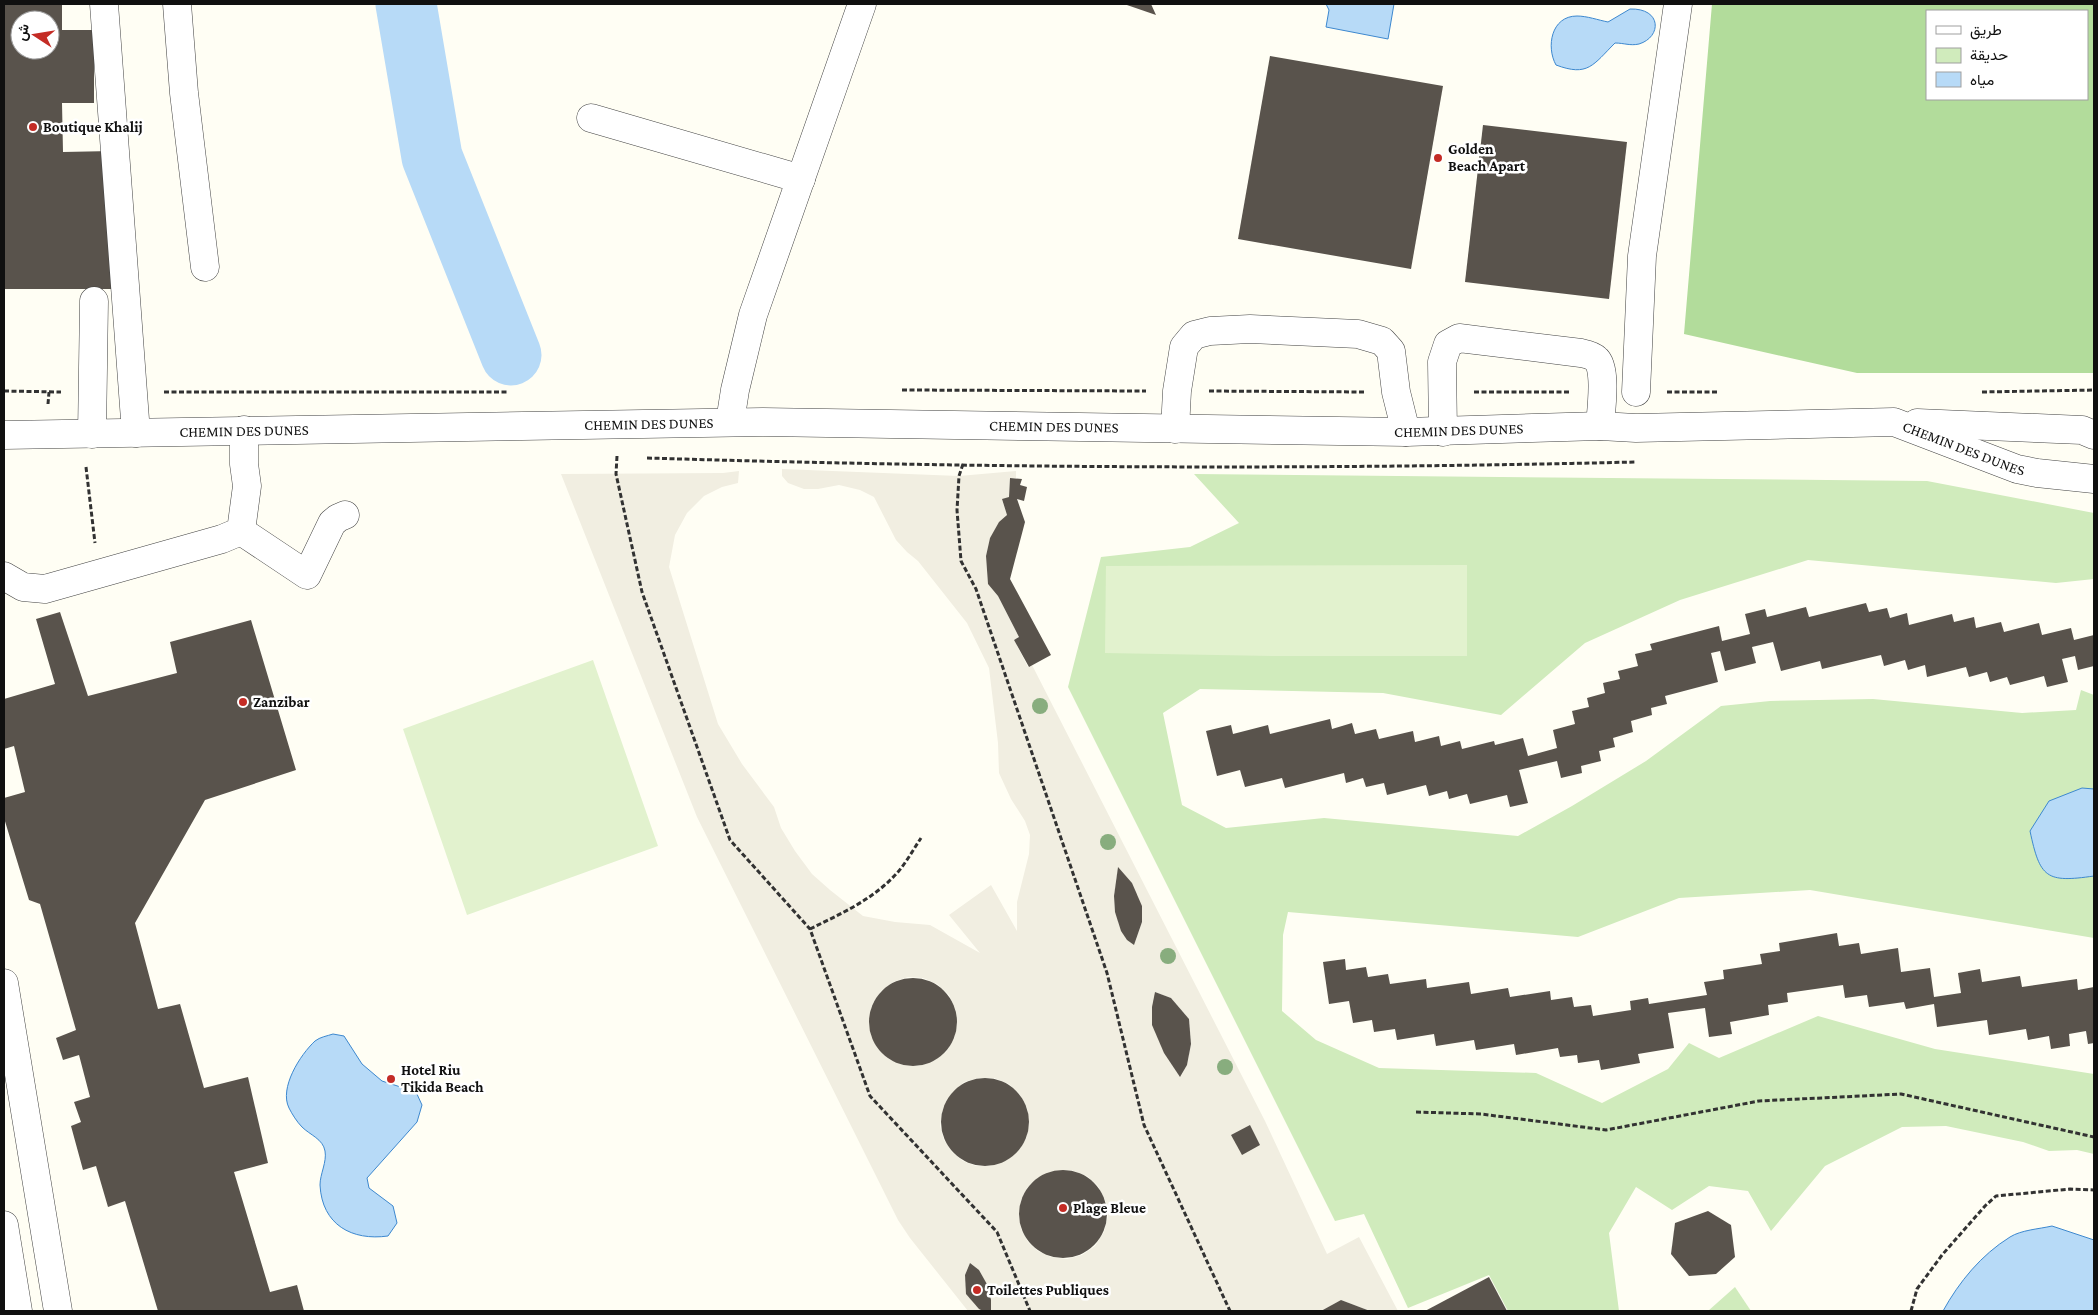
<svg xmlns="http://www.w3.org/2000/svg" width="2098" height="1315" font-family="'Crimson Pro',Vazirmatn,serif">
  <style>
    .green { fill: #d0ebbc }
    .forest { fill: #b2dc9b; fill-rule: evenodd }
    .pitch { fill: #e2f2ce }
    .plaza { fill: #f1eee1; fill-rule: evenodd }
    .water { fill: #b7daf7; stroke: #3d88cf }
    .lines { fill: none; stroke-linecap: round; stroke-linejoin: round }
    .river { stroke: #b7daf7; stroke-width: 61 }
    .building { fill: #59534c; fill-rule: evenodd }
    .minor-casing { stroke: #434343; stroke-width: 29 }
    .path { stroke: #323232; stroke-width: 3; stroke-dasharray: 5 2.5; stroke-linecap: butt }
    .minor { stroke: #fff; stroke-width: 28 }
    .tree { fill: #88ad7e }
    .poi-dot { fill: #c42c25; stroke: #fff; stroke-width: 2 }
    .labels { text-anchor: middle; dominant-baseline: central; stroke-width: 5; stroke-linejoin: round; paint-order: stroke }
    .poi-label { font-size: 15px; font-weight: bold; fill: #101010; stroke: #fff; text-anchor: start }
    .street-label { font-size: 15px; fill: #101010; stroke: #fff }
  </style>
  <rect width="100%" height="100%" fill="#fffef4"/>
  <!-- green -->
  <g class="green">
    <path d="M 1194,474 L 1927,481 L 2094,513 L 2094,579 L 2056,583 L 1808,560 L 1680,600 L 1585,643 L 1501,715 L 1383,693 L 1200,689 L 1163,713 L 1182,805 L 1226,828 L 1324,818 L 1518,836 L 1572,806 L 1646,761 L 1721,706 L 1770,701 L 1873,699 L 2022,713 L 2076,710 L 2081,690 L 2094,695 L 2094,938 L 1810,890 L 1679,898 L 1578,937 L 1288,912 L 1283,935 L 1282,1011 L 1316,1040 L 1379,1068 L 1536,1073 L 1602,1103 L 1668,1069 L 1689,1043 L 1719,1058 L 1818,1016 L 1935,1049 L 2094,1074 L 2094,1154 L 2077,1150 L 2049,1151 L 2023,1142 L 1946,1126 L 1902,1127 L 1825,1166 L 1771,1231 L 1748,1191 L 1709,1186 L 1672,1210 L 1636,1187 L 1609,1233 L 1619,1311 L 1508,1311 L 1489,1275 L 1408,1308 L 1364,1214 L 1335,1221 L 1068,687 L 1101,557 L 1190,547 L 1239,523 Z"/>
    <path d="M 1735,1287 L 1751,1311 L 1708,1311 Z"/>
  </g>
  <!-- forest -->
  <path class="forest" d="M 1712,4 L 2094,4 L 2094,373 L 1857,373 L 1684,334 ZM 1927,11 L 2087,11 L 2087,99 L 1927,99 Z"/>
  <!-- pitch -->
  <g class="pitch">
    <path d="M 1467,565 L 1467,656 L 1273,656 L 1105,653 L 1106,566 Z"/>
    <path d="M 593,660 L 658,846 L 467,915 L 403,729 Z"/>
  </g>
  <!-- plaza -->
  <path class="plaza" d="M 782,469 L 959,476 L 1016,471 L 1016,478 L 1010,478 L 1009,497 L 1002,500 L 1007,515 L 990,538 L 986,556 L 988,584 L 998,596 L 1019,637 L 1014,640 L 1028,667 L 1032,665 L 1265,1121 L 1327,1254 L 1359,1237 L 1398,1311 L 1370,1311 L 1341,1300 L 1321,1311 L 991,1311 L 991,1300 L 988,1286 L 979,1270 L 970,1263 L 965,1275 L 979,1309 L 983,1311 L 968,1311 L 910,1238 L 898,1220 L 697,817 L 561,474 L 723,473 L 739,471 L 738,483 L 722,487 L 704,496 L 687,513 L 675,535 L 669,567 L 718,724 L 742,764 L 774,807 L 781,828 L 795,851 L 812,874 L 830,890 L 863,916 L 895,922 L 930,925 L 980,953 L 949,915 L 991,885 L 1017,931 L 1017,902 L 1029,854 L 1030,835 L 1025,821 L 1011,799 L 999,773 L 998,743 L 989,668 L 967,623 L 918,561 L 907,552 L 896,540 L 874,497 L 860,490 L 839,485 L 818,489 L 804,489 L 788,483 L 782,476 ZM 1118,868 L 1142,906 L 1142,922 L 1134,945 L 1127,940 L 1115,912 L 1114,896 ZM 908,977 L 923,978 L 937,984 L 949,995 L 955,1008 L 957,1024 L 954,1039 L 946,1052 L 933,1061 L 919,1066 L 903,1065 L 889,1059 L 878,1049 L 871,1035 L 869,1020 L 872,1005 L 881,991 L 893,982 ZM 1155,992 L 1171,998 L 1189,1019 L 1191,1044 L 1187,1065 L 1181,1076 ZM 979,1078 L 994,1078 L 1009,1084 L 1020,1095 L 1027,1108 L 1029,1124 L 1026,1139 L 1019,1150 L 1005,1161 L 990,1166 L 976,1166 L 963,1161 L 952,1152 L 944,1140 L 940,1126 L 942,1112 L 947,1099 L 964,1082 ZM 1071,1170 L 1087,1176 L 1098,1186 L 1105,1200 L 1108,1216 L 1104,1232 L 1095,1246 L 1082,1255 L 1067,1259 L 1051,1257 L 1038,1251 L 1028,1242 L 1021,1229 L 1019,1215 L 1021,1201 L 1027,1188 L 1037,1179 L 1050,1172 Z"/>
  <!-- water -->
  <g class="water">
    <path d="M 1326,4 L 1394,4 L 1388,39 L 1326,27 L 1329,10 Z"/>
    <path d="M 1630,9 C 1662,8 1662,37 1639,44 C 1630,46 1624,43 1615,43 C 1593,65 1588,77 1556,65 C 1546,47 1551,16 1577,16 C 1587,16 1598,20 1608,22 Z"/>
    <path d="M 2082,788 L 2094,789 L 2094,876 C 2046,883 2040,878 2030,831 L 2049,801 Z"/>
    <path d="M 333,1034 L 344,1036 L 362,1064 L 382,1081 L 416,1092 L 422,1105 L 417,1122 L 367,1178 L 369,1188 L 393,1206 L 397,1223 L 388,1236 C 352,1241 322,1225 320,1185 C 320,1174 327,1162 325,1151 C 323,1139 310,1135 302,1127 C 297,1122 292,1114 289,1108 C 279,1088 300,1055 315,1041 C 320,1037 327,1036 333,1034 Z"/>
    <path d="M 2052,1226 L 2094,1240 L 2094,1311 L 1943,1311 C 1959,1282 1981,1255 2010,1237 C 2021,1230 2039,1229 2052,1226 Z"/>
  </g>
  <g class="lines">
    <!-- river -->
    <path class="river" d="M 406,4 L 432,157 L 511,355"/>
  </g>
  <!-- building -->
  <g class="building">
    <path d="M 4,4 L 62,4 L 62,30 L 94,30 L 94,103 L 62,103 L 63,152 L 112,151 L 113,289 L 4,289 ZM 20,20 L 50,20 L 50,50 L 20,50 Z"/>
    <path d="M 1124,4 L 1151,4 L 1156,15 Z"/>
    <path d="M 1270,56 L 1443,86 L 1411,269 L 1238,239 Z"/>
    <path d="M 1483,125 L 1627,142 L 1609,299 L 1465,282 Z"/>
    <path d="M 1010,478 L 1022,479 L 1020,485 L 1027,487 L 1024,501 L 1017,499 L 1025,522 L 1010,579 L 1051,655 L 1029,667 L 1014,640 L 1019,637 L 998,596 L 988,584 L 986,556 L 990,538 L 999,522 L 1007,515 L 1002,499 L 1009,497 Z"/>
    <path d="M 1866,603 L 1869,612 L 1887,608 L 1890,618 L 1907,613 L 1909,625 L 1952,614 L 1954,622 L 1974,617 L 1976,628 L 2001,622 L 2004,632 L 2039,623 L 2042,635 L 2071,628 L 2074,640 L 2094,635 L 2094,666 L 2078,670 L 2075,656 L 2062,659 L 2068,682 L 2047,687 L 2044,676 L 2010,685 L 2007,677 L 1990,682 L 1987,672 L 1969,677 L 1966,667 L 1927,677 L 1925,665 L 1908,670 L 1905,660 L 1884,666 L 1881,655 L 1822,669 L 1820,661 L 1781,671 L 1773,642 L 1752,647 L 1756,663 L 1725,671 L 1720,651 L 1711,653 L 1718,682 L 1665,696 L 1667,704 L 1651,708 L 1652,715 L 1631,721 L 1633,732 L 1613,738 L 1615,747 L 1599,751 L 1601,761 L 1581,766 L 1582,773 L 1561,778 L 1557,761 L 1519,770 L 1528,803 L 1510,807 L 1507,795 L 1470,804 L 1467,794 L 1449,799 L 1447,791 L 1429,796 L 1426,785 L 1387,795 L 1384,783 L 1366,787 L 1363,778 L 1346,783 L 1344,773 L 1285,788 L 1282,778 L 1245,787 L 1240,770 L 1217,776 L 1206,731 L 1231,725 L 1233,734 L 1268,725 L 1270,734 L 1330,719 L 1332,729 L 1352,723 L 1355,734 L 1376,729 L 1379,739 L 1413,731 L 1415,742 L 1439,736 L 1441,746 L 1460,741 L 1462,749 L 1494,741 L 1495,745 L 1523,738 L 1528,756 L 1557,748 L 1553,730 L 1575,724 L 1572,711 L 1589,707 L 1587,698 L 1605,693 L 1603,683 L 1620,679 L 1618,671 L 1638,666 L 1635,654 L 1652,650 L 1650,644 L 1719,626 L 1722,641 L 1750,634 L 1745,614 L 1765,609 L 1767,617 L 1806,607 L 1809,617 Z"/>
    <path d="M 60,612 L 88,696 L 177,673 L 170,642 L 251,620 L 296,770 L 205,800 L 135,923 L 158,1009 L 180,1004 L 204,1088 L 248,1077 L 268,1163 L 234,1172 L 270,1292 L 297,1285 L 304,1311 L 158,1311 L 125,1201 L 108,1207 L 96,1166 L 83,1170 L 71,1126 L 81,1122 L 74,1102 L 90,1097 L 79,1055 L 63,1060 L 56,1038 L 76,1030 L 40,904 L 29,900 L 4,818 L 4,798 L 25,792 L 14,746 L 4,749 L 4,699 L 55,684 L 36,619 Z"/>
    <path d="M 1118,867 L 1132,883 L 1142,906 L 1142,922 L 1134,945 L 1127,940 L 1121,931 L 1115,912 L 1114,896 Z"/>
    <path d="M 1837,933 L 1839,946 L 1859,943 L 1861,954 L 1898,948 L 1901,972 L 1930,968 L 1934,997 L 1961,993 L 1958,973 L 1980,969 L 1982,982 L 2020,976 L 2022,987 L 2077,979 L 2078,990 L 2094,987 L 2094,1043 L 2088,1044 L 2086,1031 L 2069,1034 L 2070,1046 L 2051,1049 L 2049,1036 L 2028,1040 L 2026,1029 L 1989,1035 L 1987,1020 L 1937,1027 L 1934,1004 L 1906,1009 L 1904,1002 L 1869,1007 L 1867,995 L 1845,998 L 1843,985 L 1787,993 L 1788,1002 L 1768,1005 L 1769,1015 L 1730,1022 L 1732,1034 L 1709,1037 L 1705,1008 L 1668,1013 L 1674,1048 L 1638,1054 L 1640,1063 L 1601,1070 L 1599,1060 L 1578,1063 L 1577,1055 L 1560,1057 L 1558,1048 L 1516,1055 L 1514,1044 L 1476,1050 L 1474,1040 L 1436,1046 L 1434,1034 L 1397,1040 L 1395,1029 L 1374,1032 L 1372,1020 L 1353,1023 L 1349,1001 L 1329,1004 L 1323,962 L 1345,959 L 1346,970 L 1366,967 L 1368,977 L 1388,974 L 1390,984 L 1426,979 L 1427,988 L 1469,982 L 1471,994 L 1508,988 L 1510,997 L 1550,991 L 1551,1000 L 1572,997 L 1574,1007 L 1591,1005 L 1593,1016 L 1631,1010 L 1630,1001 L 1648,998 L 1649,1004 L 1707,995 L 1704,982 L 1724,979 L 1723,970 L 1762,964 L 1760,954 L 1780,951 L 1779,943 Z"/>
    <circle cx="913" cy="1022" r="44"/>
    <path d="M 1155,992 L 1171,998 L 1189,1019 L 1191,1044 L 1187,1065 L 1180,1077 L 1164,1053 L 1152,1025 L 1152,1007 Z"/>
    <circle cx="985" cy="1122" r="44"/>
    <path d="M 1250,1125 L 1260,1145 L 1242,1155 L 1231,1135 Z"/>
    <circle cx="1063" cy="1214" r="44"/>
    <path d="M 1708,1211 L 1731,1225 L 1735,1257 L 1716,1274 L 1689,1276 L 1671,1254 L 1675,1223 Z"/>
    <path d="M 970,1263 L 979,1270 L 988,1286 L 991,1300 L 991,1311 L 983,1311 L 979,1309 L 966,1294 L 965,1275 Z"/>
    <path d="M 1489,1277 L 1507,1311 L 1425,1311 Z"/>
    <path d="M 1341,1300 L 1370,1311 L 1321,1311 Z"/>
  </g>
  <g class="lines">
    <defs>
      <g id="minor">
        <path d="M 104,4 L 136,433"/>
        <path d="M 177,4 L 184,93 L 205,267"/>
        <path d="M 591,118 L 801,179"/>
        <path d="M 1636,392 L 1642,256 L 1678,4"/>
        <path d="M 730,422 L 735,390 L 753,315 L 862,4"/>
        <path d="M 1917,423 L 2082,430 L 2094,435"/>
        <path d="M 1175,429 L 1177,391 L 1184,347 L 1194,335 L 1210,331 L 1250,329 L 1358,334 L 1382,341 L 1391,351 L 1396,392 L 1406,432"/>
        <path d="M 1443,432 L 1442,362 L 1448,344 L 1459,338 L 1581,353 C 1586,354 1592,355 1596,359 C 1607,367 1601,412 1600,426"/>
        <path d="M 92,434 L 94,301"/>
        <path id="s1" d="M 4,435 L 763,422 L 1406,432 L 1600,426 L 1636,428 L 1894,422 L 2017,469 L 2037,473 L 2094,479"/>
        <path d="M 241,531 L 307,575 L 332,523 L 338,518 L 345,515"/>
        <path d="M 4,576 L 23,587 L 45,589 L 222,539 L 241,531 L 247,486 L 244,464 L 244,430"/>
        <path d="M 4,983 L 58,1311"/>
        <path d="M 4,1225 L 18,1311"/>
      </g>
    </defs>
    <!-- minor casing -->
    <use href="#minor" class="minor-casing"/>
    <!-- path -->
    <g class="path">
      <path d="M 902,390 L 1146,391"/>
      <path d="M 4,391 L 61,392"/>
      <path d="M 1209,391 L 1366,392"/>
      <path d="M 164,392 L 508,392"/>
      <path d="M 1474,392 L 1571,392"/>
      <path d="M 1667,392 L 1718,392"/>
      <path d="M 1982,392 L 2094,390"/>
      <path d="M 48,404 L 49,392"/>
      <path d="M 617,456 L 616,474 L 642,592 L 730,840 L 810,929 L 870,1096 L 997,1232 L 1030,1311"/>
      <path d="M 647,458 C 976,468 1306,470 1635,462"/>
      <path d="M 963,464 L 959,476 L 957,510 L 961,561 L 976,589 L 1107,973 L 1144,1125 L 1230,1311"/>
      <path d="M 86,467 L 95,543"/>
      <path d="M 810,929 C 840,914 873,900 897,873 C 906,863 913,850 921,838"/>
      <path d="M 1416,1112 L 1481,1114 L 1606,1130 L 1759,1101 L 1901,1094 L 2094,1137"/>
      <path d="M 1911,1311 L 1917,1289 L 1942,1255 L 1985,1206 L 1996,1196 L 2070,1189 L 2094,1190"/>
    </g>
    <!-- minor -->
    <use href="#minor" class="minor"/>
  </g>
  <!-- trees -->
  <g class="tree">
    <circle cx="1040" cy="706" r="8"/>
    <circle cx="1108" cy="842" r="8"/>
    <circle cx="1168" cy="956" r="8"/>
    <circle cx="1225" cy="1067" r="8"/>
  </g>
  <!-- markers -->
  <g class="poi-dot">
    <circle cx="33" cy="127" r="5"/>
    <circle cx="1438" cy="158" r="5"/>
    <circle cx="243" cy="702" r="5"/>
    <circle cx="391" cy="1079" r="5"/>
    <circle cx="1063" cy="1208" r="5"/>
    <circle cx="977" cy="1290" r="5"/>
  </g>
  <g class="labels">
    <!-- poi labels -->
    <g class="poi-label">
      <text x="43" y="127">Boutique Khalij</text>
      <text x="1448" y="149">Golden<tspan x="1448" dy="17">Beach Apart</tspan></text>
      <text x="253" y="702">Zanzibar</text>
      <text x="401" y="1070">Hotel Riu<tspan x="401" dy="17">Tikida Beach</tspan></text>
      <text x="1073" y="1208">Plage Bleue</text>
      <text x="987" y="1290">Toilettes Publiques</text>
    </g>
    <!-- street labels -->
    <g class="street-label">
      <text stroke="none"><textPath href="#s1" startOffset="645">CHEMIN DES DUNES</textPath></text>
      <text stroke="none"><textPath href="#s1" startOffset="1050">CHEMIN DES DUNES</textPath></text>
      <text stroke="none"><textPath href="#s1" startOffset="240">CHEMIN DES DUNES</textPath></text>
      <text stroke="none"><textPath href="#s1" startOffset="1455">CHEMIN DES DUNES</textPath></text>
      <text stroke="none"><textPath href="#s1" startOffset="1965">CHEMIN DES DUNES</textPath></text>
    </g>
  </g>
  <!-- border -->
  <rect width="2098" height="1315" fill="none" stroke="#101010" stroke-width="10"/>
  <!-- legend -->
  <rect x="1926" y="10" width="162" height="90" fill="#ffffff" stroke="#9f9f9f"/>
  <rect x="1936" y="26" width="25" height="8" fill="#ffffff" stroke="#9f9f9f"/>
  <text x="1970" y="35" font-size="15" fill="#101010">طريق</text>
  <rect x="1936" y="48" width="25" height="15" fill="#d0ebbc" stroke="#9f9f9f"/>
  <text x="1970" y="60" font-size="15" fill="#101010">حديقة</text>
  <rect x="1936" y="72" width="25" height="15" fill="#b7daf7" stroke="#9f9f9f"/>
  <text x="1970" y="85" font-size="15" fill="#101010">مياه</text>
  <!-- north arrow -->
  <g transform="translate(35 35) rotate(282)"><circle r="24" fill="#ffffff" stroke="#9f9f9f"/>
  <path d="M0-4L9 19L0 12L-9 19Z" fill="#c42c25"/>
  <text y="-8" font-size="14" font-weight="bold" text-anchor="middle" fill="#101010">ش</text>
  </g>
</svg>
